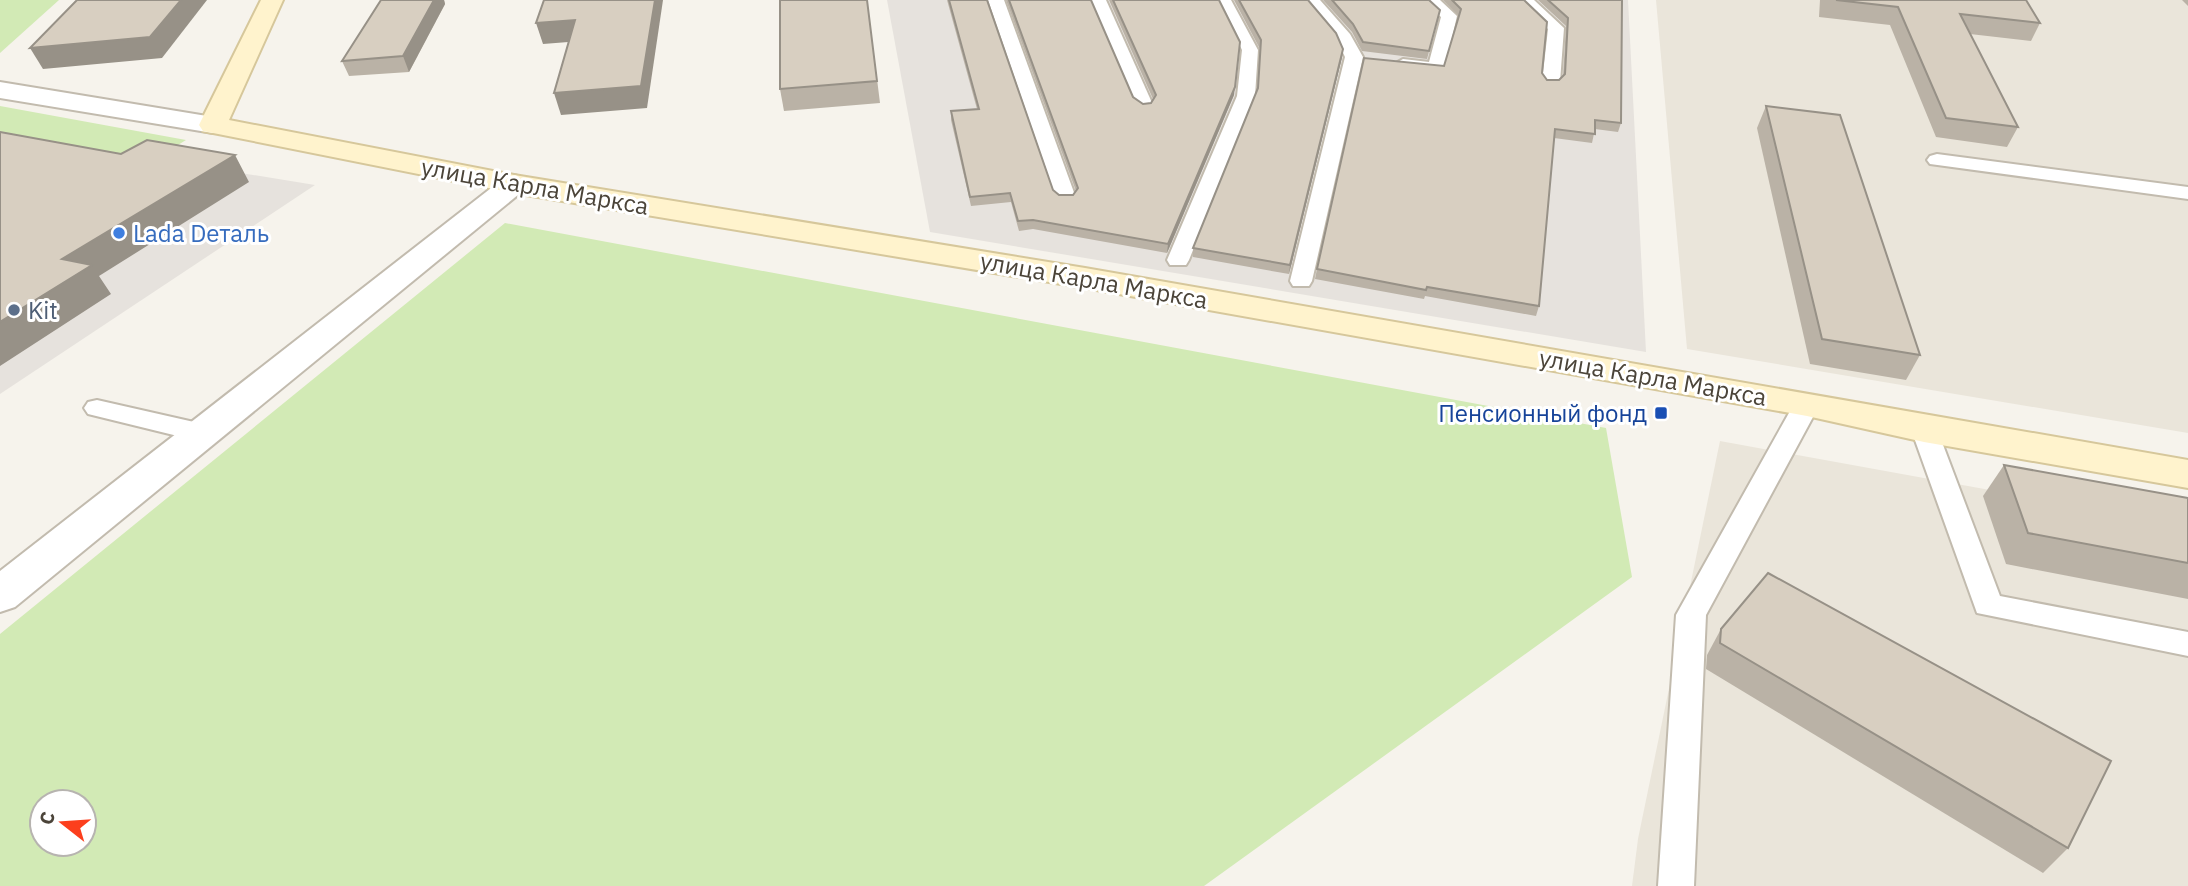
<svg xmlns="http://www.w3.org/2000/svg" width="2188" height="886" font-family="'IBM Plex Sans',sans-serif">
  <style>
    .residential { fill: #eae5da }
    .industrial { fill: #e6e2dd }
    .green { fill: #d2eab5; fill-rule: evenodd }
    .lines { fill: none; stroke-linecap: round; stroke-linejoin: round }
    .service-casing { stroke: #c2bbae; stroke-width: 4 }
    .minor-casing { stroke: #c2bbae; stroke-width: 4 }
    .secondary-casing { stroke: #d6c79b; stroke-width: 4 }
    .service { fill: #fff; fill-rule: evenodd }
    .minor { fill: #fff; fill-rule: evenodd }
    .secondary { fill: #fff3cd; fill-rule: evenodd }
    .wall { fill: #bab2a6 }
    .shaded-wall { fill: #979187 }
    .building { fill: #d8cfc1; stroke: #979187; stroke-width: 2 }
    .shop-dot { fill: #3f7fe0; stroke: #fff; stroke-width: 2.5 }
    .service-dot { fill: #5c6f8a; stroke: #fff; stroke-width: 2.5 }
    .transit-dot { fill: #1a4fb4; stroke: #fff; stroke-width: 2.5 }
    .labels { text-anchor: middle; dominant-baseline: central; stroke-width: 6; stroke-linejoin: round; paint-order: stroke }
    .street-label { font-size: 24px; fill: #4b4439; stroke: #fff }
    .shop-label { font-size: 24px; fill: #366cbe; stroke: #fff; text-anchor: start }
    .service-label { font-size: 24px; fill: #4e5e75; stroke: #fff; text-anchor: start }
    .transit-label { font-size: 24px; fill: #164399; stroke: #fff; text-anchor: end }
  </style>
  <rect width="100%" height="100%" fill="#f6f3ec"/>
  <!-- residential -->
  <g class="residential">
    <path d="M 1656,0 L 2188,0 L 2188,433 L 1687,349 Z"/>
    <path d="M 1720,441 L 2188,526 L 2188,886 L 1632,886 L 1638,839 Z"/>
  </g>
  <!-- industrial -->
  <g class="industrial">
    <path d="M 887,0 L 1628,0 L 1646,352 L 930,232 Z"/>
    <path d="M 0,145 L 155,159 L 315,185 L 0,394 Z"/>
  </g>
  <!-- green -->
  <g class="green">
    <path d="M 0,0 L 59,0 L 0,53 Z"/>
    <path d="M 0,106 L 186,140 L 155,159 L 0,145 Z"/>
    <path d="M 505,223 L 1606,428 L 1632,577 L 1204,886 L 0,886 L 0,634 ZM 42,802 L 84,802 L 84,844 L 42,844 Z"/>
  </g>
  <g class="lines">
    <defs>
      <g id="service">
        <path d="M 988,0 L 1004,0 L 1076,198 L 1073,202 L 1059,202 L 1056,198 Z"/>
        <path d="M 1090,0 L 1106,0 L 1153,105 L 1150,109 L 1144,110 L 1135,105 Z"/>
        <path d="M 1215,0 L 1231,0 L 1258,50 L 1255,96 L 1189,260 L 1186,265 L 1170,265 L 1167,260 L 1237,96 L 1242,50 L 1225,14 Z"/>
        <path d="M 1304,0 L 1320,0 L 1350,34 L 1363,57 L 1312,281 L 1309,286 L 1293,286 L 1290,281 L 1345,57 L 1337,40 Z"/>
        <path d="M 1422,0 L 1440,0 L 1457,16 L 1445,68 C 1436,77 1403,73 1394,64 L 1403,59 L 1429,62 L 1441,17 Z"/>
        <path d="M 1517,0 L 1534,0 L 1564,28 L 1560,82 L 1557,86 L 1545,86 L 1542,82 L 1548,29 Z"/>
        <path d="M 1937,154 L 2188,187 L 2188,199 L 1930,164 L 1927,160 L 1930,156 Z"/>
        <path d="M 1807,396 L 1816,398 L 1820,404 L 1706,615 L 1694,886 L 1658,886 L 1676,615 L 1794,404 L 1798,398 Z"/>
        <path d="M 97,400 L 194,422 L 216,425 L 220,431 L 216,437 L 194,440 L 88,414 L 84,408 L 88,402 Z"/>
        <path d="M 1924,420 L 1933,423 L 1937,429 L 2000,596 L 2188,632 L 2188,656 L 1977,613 L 1911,429 L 1915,423 Z"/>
      </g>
      <g id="minor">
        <path d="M 0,82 L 213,117 L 223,119 L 227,125 L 223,131 L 213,133 L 0,98 Z"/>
        <path d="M 514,175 L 524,178 L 529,184 L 524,190 L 15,607 L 0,612 L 0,571 L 504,178 Z"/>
      </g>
      <path id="secondary" d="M 261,0 L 283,0 L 229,120 L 514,175 L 1085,268 L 2188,460 L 2188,488 L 1924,442 L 1807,416 L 1085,288 L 514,193 L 203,131 L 199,125 Z"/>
    </defs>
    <!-- service casing -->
    <use href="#service" class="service-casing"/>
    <!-- minor casing -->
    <use href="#minor" class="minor-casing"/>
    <!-- secondary casing -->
    <use href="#secondary" class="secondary-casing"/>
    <!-- service -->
    <use href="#service" class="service"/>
    <!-- minor -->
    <use href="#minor" class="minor"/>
    <!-- secondary -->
    <use href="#secondary" class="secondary"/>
  </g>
  <!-- wall -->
  <g class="wall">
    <path d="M 381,0 L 444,0 L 445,4 L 409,72 L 349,76 L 342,61 Z"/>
    <path d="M 867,0 L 880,103 L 784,111 L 780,89 Z"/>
    <path d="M 947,0 L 987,0 L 1053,190 L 1059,195 L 1073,195 L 1076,191 L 1006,0 L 1091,0 L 1133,97 L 1143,104 L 1151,103 L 1153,99 L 1109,0 L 1219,0 L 1234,95 L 1167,253 L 1033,229 L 1019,231 L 1011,202 L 971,206 L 951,120 L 951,111 L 977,109 Z"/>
    <path d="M 1234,0 L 1308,0 L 1342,57 L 1289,274 L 1193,257 L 1193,248 L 1258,89 L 1260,49 Z"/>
    <path d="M 1323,0 L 1429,0 L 1440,10 L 1427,59 L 1362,51 L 1352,32 Z"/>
    <path d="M 1443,0 L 1524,0 L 1542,73 L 1547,80 L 1559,80 L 1563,76 L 1566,26 L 1538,0 L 1622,0 L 1621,123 L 1618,132 L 1595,129 L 1592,143 L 1554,138 L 1539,306 L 1536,316 L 1425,296 L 1424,299 L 1315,279 L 1317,269 L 1444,66 L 1459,16 Z"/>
    <path d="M 1820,0 L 2026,0 L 2040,23 L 2031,41 L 1970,34 L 2018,127 L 2007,147 L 1936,137 L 1890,25 L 1819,17 Z"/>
    <path d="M 2182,0 L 2188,0 L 2188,6 Z"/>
    <path d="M 1766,106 L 1920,355 L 1906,380 L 1810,364 L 1757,128 Z"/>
    <path d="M 2004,465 L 2188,498 L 2188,599 L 2006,564 L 1983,496 Z"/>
    <path d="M 1721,629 L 2068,848 L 2043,873 L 1706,669 L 1707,655 Z"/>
  </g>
  <!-- shaded-wall -->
  <g class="shaded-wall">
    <path d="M 181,0 L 207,0 L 162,58 L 43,69 L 30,48 Z"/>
    <path d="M 434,0 L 444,0 L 445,4 L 409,72 L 403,56 Z"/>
    <path d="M 655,0 L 663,0 L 647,108 L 561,115 L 554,93 Z"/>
    <path d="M 575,20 L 581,41 L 543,44 L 536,23 Z"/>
    <path d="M 1240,42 L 1234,95 L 1167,253 L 1168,244 Z"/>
    <path d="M 1343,49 L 1342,57 L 1289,274 L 1290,265 Z"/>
    <path d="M 235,155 L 249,182 L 99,276 L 111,294 L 0,366 L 0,322 L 62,259 Z"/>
  </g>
  <!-- building -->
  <g class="building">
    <path d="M 77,0 L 181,0 L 150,37 L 30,48 Z"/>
    <path d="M 381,0 L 434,0 L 403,56 L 342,61 Z"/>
    <path d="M 544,0 L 655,0 L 641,86 L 554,93 L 575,20 L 536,23 Z"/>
    <path d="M 780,0 L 867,0 L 877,81 L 780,89 Z"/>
    <path d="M 949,0 L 987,0 L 1053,190 L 1059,195 L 1073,195 L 1078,188 L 1009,0 L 1091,0 L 1133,97 L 1143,104 L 1151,103 L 1156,95 L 1113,0 L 1219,0 L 1240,42 L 1235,87 L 1168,244 L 1033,220 L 1018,221 L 1010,193 L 970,197 L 951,111 L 979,109 Z"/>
    <path d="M 1239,0 L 1308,0 L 1336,33 L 1343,49 L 1290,265 L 1193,248 L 1258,88 L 1261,40 Z"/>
    <path d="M 1332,0 L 1429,0 L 1440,10 L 1429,51 L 1363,42 L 1353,24 Z"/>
    <path d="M 1452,0 L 1524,0 L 1547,22 L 1542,73 L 1547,80 L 1559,80 L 1565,74 L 1568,18 L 1548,0 L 1622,0 L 1621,123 L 1595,120 L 1595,134 L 1555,129 L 1539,306 L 1427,287 L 1426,290 L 1317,269 L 1364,58 L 1444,66 L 1461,9 Z"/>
    <path d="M 1836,0 L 2026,0 L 2040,23 L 1960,14 L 2018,127 L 1946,118 L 1898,7 Z"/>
    <path d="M 1766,106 L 1840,115 L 1920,355 L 1822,339 Z"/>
    <path d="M 0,132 L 121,154 L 147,140 L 235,155 L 62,259 L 92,265 L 0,322 Z"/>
    <path d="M 2004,465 L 2188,498 L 2188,563 L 2028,533 Z"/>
    <path d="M 1768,573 L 2111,761 L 2068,848 L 1720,643 L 1721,629 Z"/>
  </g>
  <!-- markers -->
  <circle class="shop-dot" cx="119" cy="233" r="7"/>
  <circle class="service-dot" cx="14" cy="310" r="7"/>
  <rect class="transit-dot" x="1654" y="406" width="14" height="14" rx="3.5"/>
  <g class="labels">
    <!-- street labels -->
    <g class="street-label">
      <text transform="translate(535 186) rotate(10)">улица Карла Маркса</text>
      <text transform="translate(1094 280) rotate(10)">улица Карла Маркса</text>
      <text transform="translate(1653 377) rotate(10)">улица Карла Маркса</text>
    </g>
    <!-- shop labels -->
    <g class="shop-label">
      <text x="133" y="233">Lada Dеталь</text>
    </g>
    <!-- service labels -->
    <g class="service-label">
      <text x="28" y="310">Kit</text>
    </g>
    <!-- transit labels -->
    <g class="transit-label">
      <text x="1647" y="413">Пенсионный фонд</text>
    </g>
  </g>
  <!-- north arrow -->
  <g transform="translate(63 823) rotate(287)"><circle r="33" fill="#ffffff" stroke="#b7b4b0" stroke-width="2"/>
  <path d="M0-5L12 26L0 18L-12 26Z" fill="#fc3f1d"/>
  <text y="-10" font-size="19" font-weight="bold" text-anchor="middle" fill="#4b4439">С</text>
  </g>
</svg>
